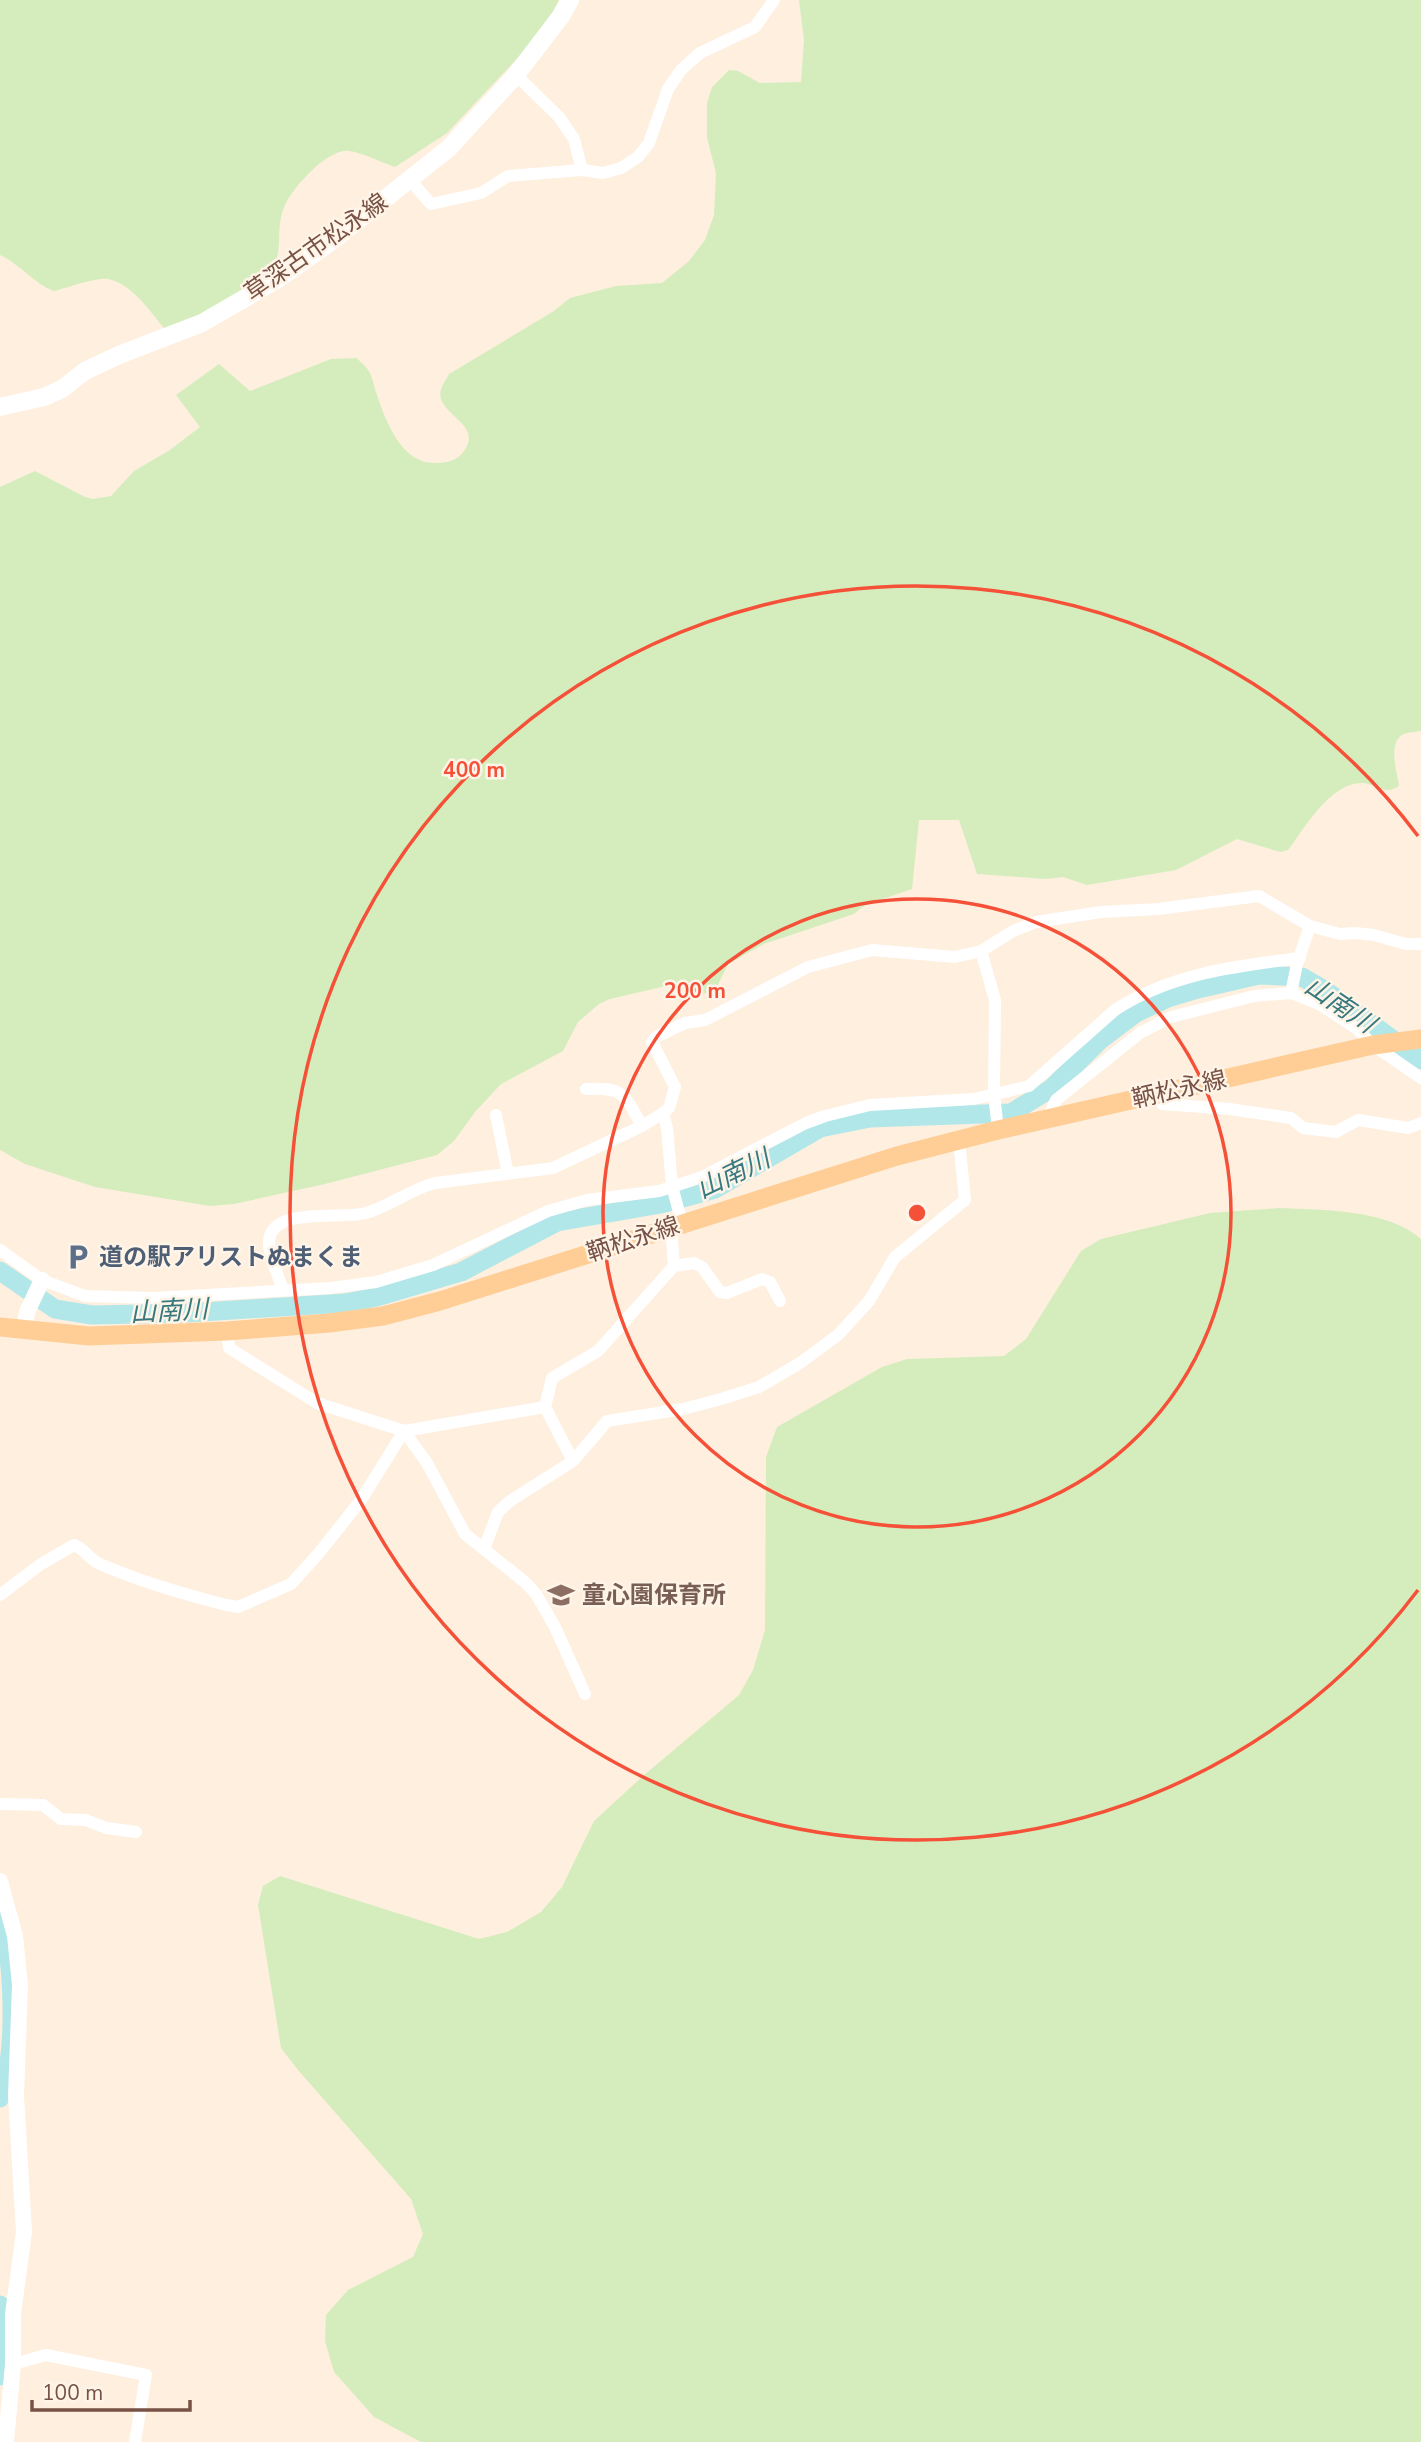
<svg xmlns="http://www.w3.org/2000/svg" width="1421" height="2442" font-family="'Nunito Sans','Noto Sans JP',sans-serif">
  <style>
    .green { fill: #d5edbd }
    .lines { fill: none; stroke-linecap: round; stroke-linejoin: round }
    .river { stroke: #b2e7e9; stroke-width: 19 }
    .minor { stroke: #fff; stroke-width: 12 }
    .tertiary { stroke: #fff; stroke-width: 16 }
    .secondary { stroke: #fff; stroke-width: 18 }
    .primary { stroke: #ffce96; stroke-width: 19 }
    .ring { fill: none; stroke: #f55038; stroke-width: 3.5 }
    .labels { text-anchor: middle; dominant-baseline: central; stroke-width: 5; stroke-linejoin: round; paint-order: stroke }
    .street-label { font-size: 24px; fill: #775245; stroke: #fff4e8 }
    .service-label { font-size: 24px; font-weight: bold; fill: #4e5e75; stroke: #fff4e8; text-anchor: start }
    .education-label { font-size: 24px; font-weight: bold; fill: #785e54; stroke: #fff4e8; text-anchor: start }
    .water-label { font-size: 26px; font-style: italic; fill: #37797e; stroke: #fff4e8 }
    .centre { fill: #f55038; stroke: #fff4e8; stroke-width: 3.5 }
    .ring-label { font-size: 21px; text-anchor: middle; font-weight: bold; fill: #f55038; stroke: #fff4e8; stroke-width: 5; stroke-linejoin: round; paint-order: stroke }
  </style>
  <rect width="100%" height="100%" fill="#feefdf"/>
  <!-- green -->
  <g class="green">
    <path d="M 0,0 L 559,0 L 542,32 L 447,133 L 395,167 C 380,162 364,153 349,151 C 327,148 289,191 283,210 C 276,229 283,250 273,268 L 215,309 L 165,329 C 150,312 133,284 108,279 C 96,277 67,288 54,291 C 34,284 20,264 0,255 Z"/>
    <path d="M 799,0 L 1421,0 L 1421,731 C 1416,732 1409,732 1404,734 C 1387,741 1397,772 1399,786 C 1385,796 1377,784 1363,783 C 1330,782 1305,828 1288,850 L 1280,852 L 1237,839 L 1176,870 L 1087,885 L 1063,877 L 1045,879 L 977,874 L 959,820 L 919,820 L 912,889 L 865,905 L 854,914 L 764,944 L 728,964 L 716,989 L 696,997 L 670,985 L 610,999 L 599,1004 L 578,1022 L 563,1051 L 501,1084 L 475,1112 L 454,1141 L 437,1155 L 325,1184 L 234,1204 L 210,1206 L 95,1187 L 25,1164 L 0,1150 L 0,487 L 35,471 L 85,497 L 93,499 L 111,496 L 134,471 L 170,450 L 200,427 L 176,395 L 219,364 L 250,391 L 331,359 L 357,358 C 360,362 366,366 368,370 C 373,377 374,387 377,395 C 386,422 402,464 435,463 C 447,463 457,461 464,451 C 481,427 449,419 441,399 C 438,390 445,382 449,374 L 554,311 L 570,298 L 616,286 L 662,283 L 689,261 L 705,240 L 714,215 L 716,173 L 707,138 L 707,103 L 712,87 L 729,70 L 738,71 L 760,83 L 801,82 L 804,40 Z"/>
    <path d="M 1279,1208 C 1321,1210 1388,1209 1421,1239 L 1421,2442 L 421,2442 L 374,2417 L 334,2372 L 325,2341 L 326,2315 L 348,2290 L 413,2257 L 423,2234 L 411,2199 L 298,2070 L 281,2048 L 258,1905 L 263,1886 L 280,1876 L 479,1939 L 507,1932 L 541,1912 L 562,1887 L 594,1821 L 643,1776 L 739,1695 L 753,1670 L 765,1630 L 766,1457 L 777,1427 L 882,1367 L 907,1359 L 1004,1356 L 1026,1339 L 1081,1251 L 1101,1239 L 1210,1213 Z"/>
  </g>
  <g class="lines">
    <!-- river -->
    <g class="river">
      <path d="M 0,1271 L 55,1309 L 92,1315 L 186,1313 L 345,1303 L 377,1297 L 461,1272 L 557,1222 L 661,1204 L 715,1189 L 820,1128 L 870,1118 L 1011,1113 L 1052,1088 L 1099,1041 L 1136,1013 L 1168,998 L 1198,989 L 1259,975 L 1302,977 L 1326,991 L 1421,1060"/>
      <path d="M 0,1914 C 14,1959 18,2054 0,2098"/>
      <path d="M 0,2305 C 9,2327 3,2353 0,2376"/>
    </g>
    <!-- minor -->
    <g class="minor">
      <path d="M 516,75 L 559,117 L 574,139 L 582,170 L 603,173 L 621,168 L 638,157 L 649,143 L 668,89 L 681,70 L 700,53 L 755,27 L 774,0"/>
      <path d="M 410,180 L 431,204 L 481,193 L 508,176 L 582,170"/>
      <path d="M 981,951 L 995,1000 L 994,1094 L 998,1130"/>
      <path d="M 1291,993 L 1297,964 L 1310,926"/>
      <path d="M 586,1089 C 624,1087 624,1094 642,1126"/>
      <path d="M 1154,1095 L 1162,1104 L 1230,1109 L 1291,1118 L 1303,1128 L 1336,1132 L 1358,1120 L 1408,1128 L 1421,1123"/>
      <path d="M 496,1115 L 508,1174"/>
      <path d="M 1047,1119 L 1056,1100 L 1140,1033 L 1171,1017 L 1254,996 L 1291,993 L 1321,1005 L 1356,1028 L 1373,1045 L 1421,1078"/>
      <path d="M 682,1223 L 672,1186 L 667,1128 L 663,1113 L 669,1108 L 675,1087 L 652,1042 L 656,1037 L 685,1023 L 705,1020 L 808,967 L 872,950 L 955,957 L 981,951 L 1013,931 L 1036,922 L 1101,912 L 1158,909 L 1259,896 L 1310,926 L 1340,934 L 1355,933 L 1374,935 L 1406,944 L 1421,944"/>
      <path d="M 0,1250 L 42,1280 L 85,1296 L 154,1298 L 330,1288 L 376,1282 L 433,1265 L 548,1211 L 587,1200 L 659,1191 L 702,1177 L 806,1123 L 825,1116 L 870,1105 L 974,1099 L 1029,1086 L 1115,1010 C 1170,974 1235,966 1300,958"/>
      <path d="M 674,1266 L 694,1263 L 702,1267 L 720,1292 L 727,1293 L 762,1279 L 770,1282 L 780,1301"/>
      <path d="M 283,1290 C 279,1276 269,1258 269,1244 C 268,1205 341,1220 366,1213 C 390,1206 411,1189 435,1183 L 553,1168 L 642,1126 L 663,1113"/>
      <path d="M 227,1331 L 229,1348 L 317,1403 L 404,1431 L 545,1407"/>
      <path d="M 573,1461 L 545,1407 L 552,1378 L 598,1351 L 674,1266 L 671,1226"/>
      <path d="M 484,1549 L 498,1512 L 510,1501 L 573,1461 L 607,1421 L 683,1409 L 721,1399 L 759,1387 L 800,1363 L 838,1335 L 869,1301 L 895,1257 L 965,1200 L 959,1140"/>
      <path d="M 0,1595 L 41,1564 L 74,1545 C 85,1549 90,1560 100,1564 C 141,1582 183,1594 226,1605 L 238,1607 L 291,1584 L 319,1553 L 361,1500 L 404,1431 L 427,1463 L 465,1534 L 526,1583 L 536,1594 L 555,1627 L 585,1694"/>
      <path d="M 0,1804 L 43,1805 L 61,1819 L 86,1820 L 106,1828 L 136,1832"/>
      <path d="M 13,2364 L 46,2355 L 146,2375 L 135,2442"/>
    </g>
    <!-- tertiary -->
    <g class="tertiary">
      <path d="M 24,1330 L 27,1312 L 42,1280"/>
      <path d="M 0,1881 L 15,1936 L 20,1985 L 16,2096 L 24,2232 L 13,2314 L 13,2364 L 6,2442"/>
    </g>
    <!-- secondary -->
    <path class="secondary" d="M 0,407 L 44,397 L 62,389 L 85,371 L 119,355 L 202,323 L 278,279 L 332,241 L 449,148 L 516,75 L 561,16 L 570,0"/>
    <!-- primary -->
    <path class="primary" d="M 0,1327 L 89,1336 L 227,1331 L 329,1323 L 383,1316 L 440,1301 L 897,1156 L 998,1130 L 1373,1045 L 1421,1039"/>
  </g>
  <!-- distance rings -->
  <g class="ring">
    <circle cx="917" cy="1213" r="314"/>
    <path d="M1418 1590A627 627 0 1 1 1418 836"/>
  </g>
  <!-- icons -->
  <defs>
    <symbol id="parking-bare" viewBox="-9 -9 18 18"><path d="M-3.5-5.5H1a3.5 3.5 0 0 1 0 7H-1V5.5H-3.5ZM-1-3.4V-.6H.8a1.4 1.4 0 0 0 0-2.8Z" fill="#5c6f8a" stroke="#fff4e8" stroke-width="2.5" paint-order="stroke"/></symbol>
    <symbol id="school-bare" viewBox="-9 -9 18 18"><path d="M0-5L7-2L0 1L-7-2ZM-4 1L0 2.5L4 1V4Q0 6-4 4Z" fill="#8d6e63" stroke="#fff4e8" stroke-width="2.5" paint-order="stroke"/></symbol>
  </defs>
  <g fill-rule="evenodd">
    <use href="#parking-bare" x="59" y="1238" width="38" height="38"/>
    <use href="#school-bare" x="542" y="1576" width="38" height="38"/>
  </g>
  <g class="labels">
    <!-- street labels -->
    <g class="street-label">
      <text transform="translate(316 247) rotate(-35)">草深古市松永線</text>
      <text transform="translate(1179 1089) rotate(-13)">鞆松永線</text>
      <text transform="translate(633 1239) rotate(-18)">鞆松永線</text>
    </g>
    <!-- service labels -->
    <g class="service-label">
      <text x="99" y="1257">道の駅アリストぬまくま</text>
    </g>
    <!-- education labels -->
    <g class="education-label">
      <text x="582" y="1595">童心園保育所</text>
    </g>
    <!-- water labels -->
    <g class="water-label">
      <text transform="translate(1340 1005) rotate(34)">山南川</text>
      <text transform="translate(733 1174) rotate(-26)">山南川</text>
      <text transform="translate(169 1311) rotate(-3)">山南川</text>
    </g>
  </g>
  <circle cx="917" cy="1213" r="10" class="centre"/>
  <g class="ring-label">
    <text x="474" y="777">400 m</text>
    <text x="695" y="998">200 m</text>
  </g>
  <!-- scale -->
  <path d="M32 2400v10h158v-10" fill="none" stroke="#775245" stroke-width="3.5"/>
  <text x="42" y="2400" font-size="21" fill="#775245" stroke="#fff4e8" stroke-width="5" paint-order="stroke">100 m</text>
</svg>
